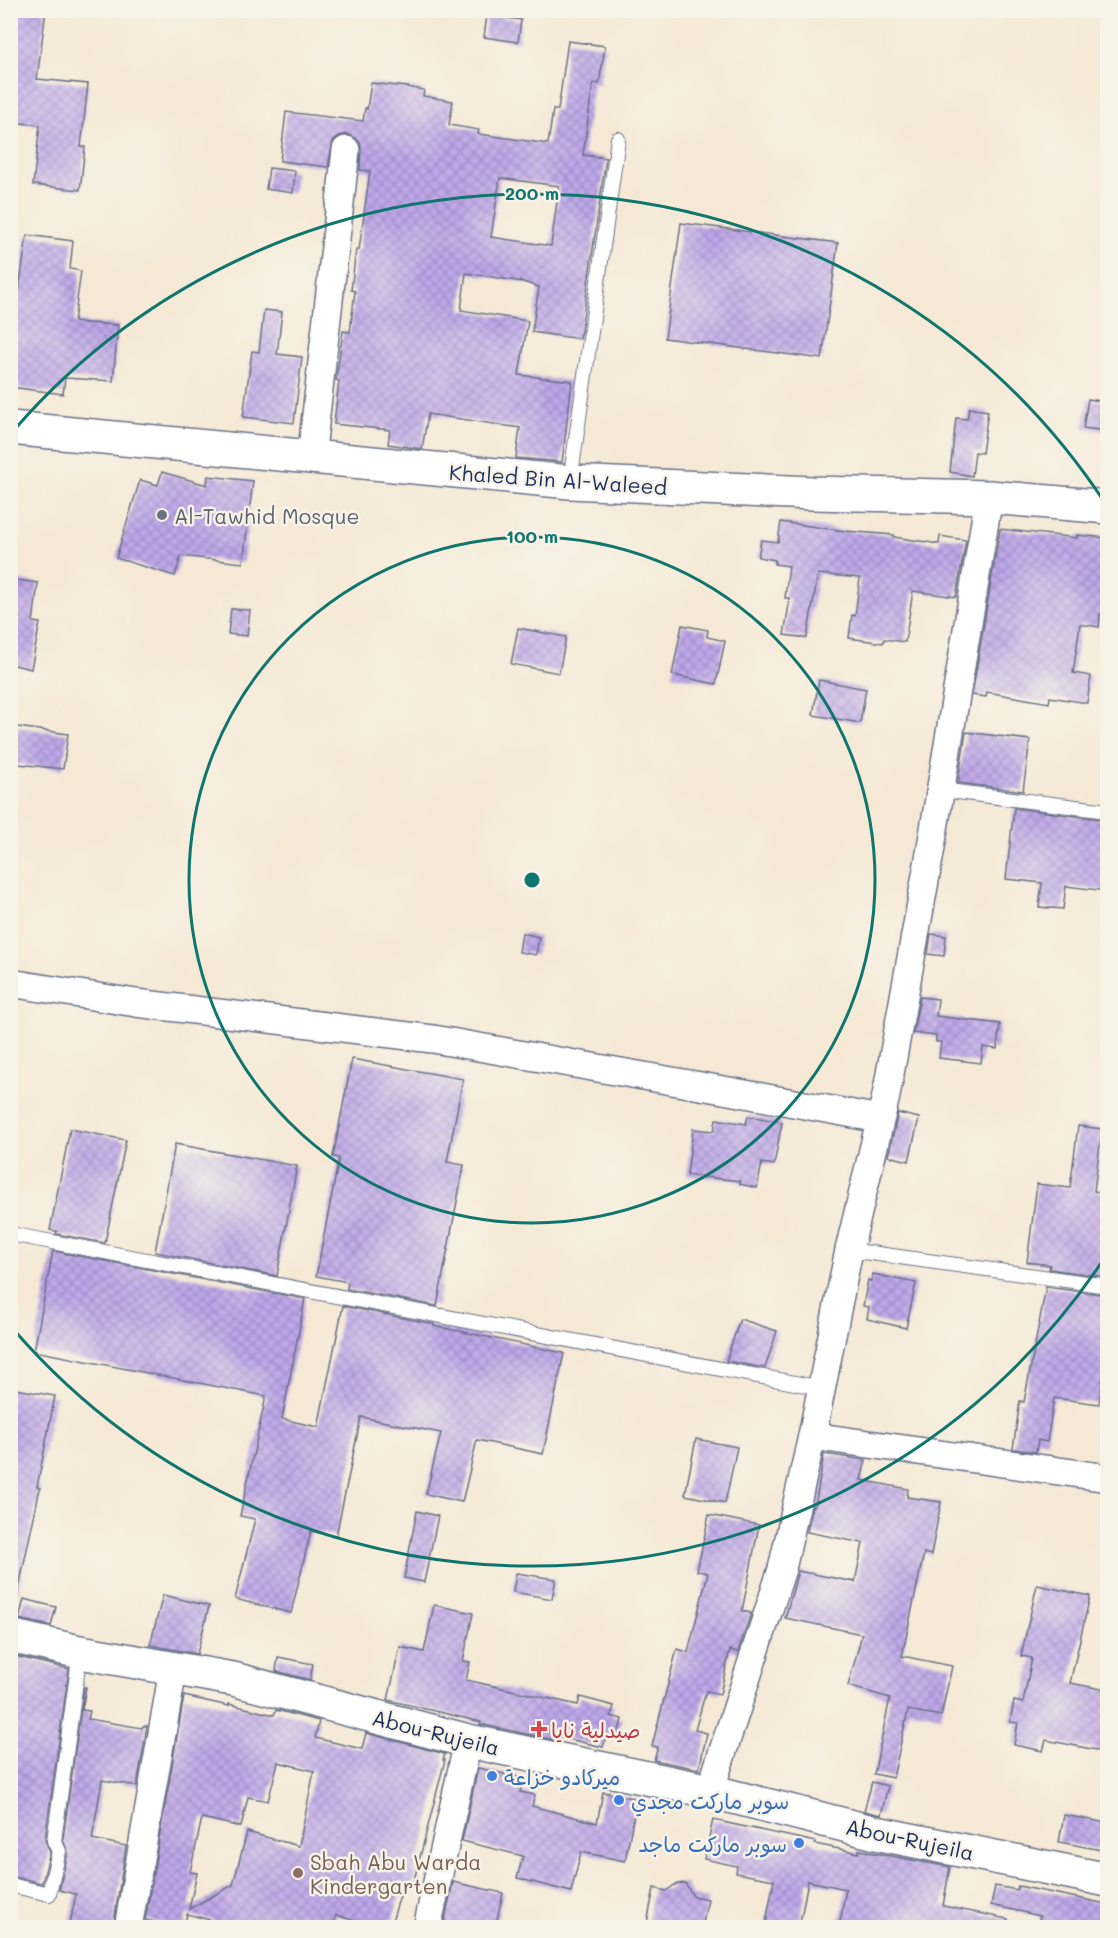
<svg xmlns="http://www.w3.org/2000/svg" width="1118" height="1938" font-family="Mali,'Playpen Sans Arabic',sans-serif">
  <style>
    .building { fill: url(#building-cross-hatch); fill-rule: evenodd }
    .lines { fill: none; stroke-linecap: round; stroke-linejoin: round }
    .lane-casing { stroke: #677088; stroke-width: 16 }
    .street-casing { stroke: #677088; stroke-width: 30 }
    .secondary-casing { stroke: #677088; stroke-width: 36 }
    .lane { stroke: #fff; stroke-width: 14 }
    .street { stroke: #fff; stroke-width: 27 }
    .secondary { stroke: #fff; stroke-width: 33 }
    .ring { fill: none; stroke: #0f766e; stroke-width: 3 }
    .worship-dot { fill: #6b7280; stroke: #f7f3e8; stroke-width: 2 }
    .health-dot { fill: #e0444e; stroke: #f7f3e8; stroke-width: 2 }
    .shop-dot { fill: #3f7fe0; stroke: #f7f3e8; stroke-width: 2 }
    .education-dot { fill: #8d6e63; stroke: #f7f3e8; stroke-width: 2 }
    .labels { text-anchor: middle; dominant-baseline: central; stroke-width: 5; stroke-linejoin: round; paint-order: stroke }
    .street-label { font-size: 21px; fill: #1b2f5e; stroke: #f7f3e8 }
    .worship-label { font-size: 21px; fill: #5b616d; stroke: #f7f3e8; text-anchor: start }
    .health-label { font-size: 21px; fill: #be3a42; stroke: #f7f3e8; text-anchor: start }
    .shop-label { font-size: 21px; fill: #366cbe; stroke: #f7f3e8; text-anchor: start }
    .education-label { font-size: 21px; fill: #785e54; stroke: #f7f3e8; text-anchor: start }
    .centre { fill: #0f766e; stroke: #f7f3e8; stroke-width: 3 }
    .ring-label { font-size: 18px; text-anchor: middle; font-weight: bold; fill: #0f766e; stroke: #f7f3e8; stroke-width: 5; stroke-linejoin: round; paint-order: stroke }
  </style>
  <defs>
    <pattern id="building-cross-hatch" width="8" height="8" patternUnits="userSpaceOnUse" patternTransform="scale(1.5)"><rect width="8" height="8" fill="#c0a8ea"/><path d="M0 0l8 8M0 8l8-8" fill="none" stroke="#9b89c1"/></pattern>
  </defs>
  <rect width="100%" height="100%" fill="#f7f3e8"/>
  <filter id="ink" filterUnits="userSpaceOnUse"><feTurbulence type="fractalNoise" baseFrequency=".0167" numOctaves="2"/><feDisplacementMap in="SourceGraphic" scale="12" xChannelSelector="R" yChannelSelector="G"/><feConvolveMatrix kernelMatrix="1 2 1 2 8 2 1 2 1" color-interpolation-filters="sRGB"/></filter>
  <filter id="wash" filterUnits="userSpaceOnUse"><feTurbulence type="fractalNoise" baseFrequency=".008" numOctaves="4" result="noise"/><feDisplacementMap in="SourceGraphic" scale="24" xChannelSelector="R" yChannelSelector="G"/><feGaussianBlur stdDeviation="1.35" result="paint"/><feColorMatrix in="noise" values="0 0 0 0 0 0 0 0 0 0 0 0 0 0 0 0 0 1.4 0 .05"/><feComposite in="paint" operator="in"/></filter>
  <g filter="url(#wash)">
    <rect width="100%" height="100%" fill="#f5e9d5"/>
    <g id="blocks">
      <!-- building -->
      <g class="building">
        <path d="M 10,10 L 46,10 L 37,79 L 88,84 L 81,147 L 85,147 L 80,190 L 33,185 L 40,125 L 10,122 Z"/>
        <path d="M 487,15 L 521,20 L 518,42 L 484,37 Z"/>
        <path d="M 568,41 L 605,46 L 599,84 L 593,83 L 583,155 L 606,158 L 580,339 L 532,332 L 539,287 L 523,282 L 466,273 L 461,310 L 528,321 L 519,375 L 572,381 L 562,462 L 516,458 L 520,428 L 428,414 L 422,449 L 388,444 L 390,430 L 334,424 L 339,381 L 336,380 L 343,331 L 350,332 L 355,291 L 351,290 L 356,250 L 359,250 L 370,171 L 360,170 L 361,144 L 356,138 L 347,134 L 339,136 L 333,141 L 328,167 L 280,161 L 286,112 L 363,121 L 365,108 L 367,109 L 371,83 L 407,87 L 424,90 L 423,96 L 453,101 L 449,125 L 479,130 L 478,134 L 548,144 L 553,110 L 558,110 ZM 500,178 L 559,186 L 551,246 L 491,237 Z"/>
        <path d="M 269,168 L 295,171 L 293,193 L 266,189 Z"/>
        <path d="M 681,223 L 838,243 L 822,359 L 665,338 Z"/>
        <path d="M 27,235 L 73,241 L 70,269 L 81,271 L 74,322 L 118,325 L 113,381 L 65,378 L 63,394 L 10,387 L 10,310 L 16,311 Z"/>
        <path d="M 264,310 L 282,312 L 277,354 L 302,357 L 294,423 L 243,417 L 252,351 L 259,352 Z"/>
        <path d="M 1088,399 L 1107,402 L 1107,431 L 1083,428 Z"/>
        <path d="M 969,408 L 988,411 L 982,453 L 975,452 L 972,476 L 950,472 L 956,418 L 967,419 Z"/>
        <path d="M 162,472 L 207,485 L 208,476 L 253,481 L 243,563 L 181,556 L 175,576 L 116,558 L 140,480 L 158,485 Z"/>
        <path d="M 781,522 L 845,531 L 894,535 L 894,537 L 939,544 L 940,536 L 966,540 L 956,597 L 913,591 L 905,642 L 884,639 L 883,643 L 849,638 L 852,615 L 855,616 L 860,578 L 818,574 L 807,638 L 784,635 L 790,598 L 785,598 L 789,566 L 775,564 L 775,560 L 758,557 L 761,540 L 778,542 Z"/>
        <path d="M 1000,529 L 1077,538 L 1077,535 L 1107,538 L 1107,615 L 1100,614 L 1099,627 L 1080,624 L 1073,673 L 1091,676 L 1087,703 L 1050,697 L 1049,703 L 987,692 L 986,697 L 972,695 Z"/>
        <path d="M 10,579 L 38,583 L 33,622 L 40,623 L 31,669 L 10,664 Z"/>
        <path d="M 231,609 L 250,610 L 247,636 L 228,634 Z"/>
        <path d="M 682,625 L 708,630 L 707,637 L 725,641 L 716,684 L 672,675 Z"/>
        <path d="M 518,628 L 566,637 L 559,673 L 511,664 Z"/>
        <path d="M 819,680 L 866,689 L 860,723 L 813,715 Z"/>
        <path d="M 10,726 L 68,734 L 63,769 L 10,763 Z"/>
        <path d="M 966,732 L 1030,740 L 1023,791 L 958,783 Z"/>
        <path d="M 1014,808 L 1107,820 L 1107,891 L 1066,886 L 1063,909 L 1039,907 L 1042,883 L 1006,879 Z"/>
        <path d="M 522,933 L 539,937 L 536,955 L 519,952 Z"/>
        <path d="M 931,934 L 946,936 L 944,956 L 928,954 Z"/>
        <path d="M 920,997 L 938,999 L 936,1016 L 1000,1024 L 997,1049 L 983,1047 L 981,1063 L 939,1058 L 941,1042 L 936,1042 L 936,1036 L 913,1033 Z"/>
        <path d="M 352,1059 L 463,1079 L 447,1162 L 464,1165 L 437,1306 L 347,1289 L 348,1282 L 316,1276 L 339,1158 L 333,1157 Z"/>
        <path d="M 898,1113 L 919,1118 L 909,1161 L 888,1156 Z"/>
        <path d="M 748,1116 L 782,1122 L 774,1165 L 762,1163 L 757,1188 L 740,1184 L 740,1181 L 687,1175 L 693,1129 L 714,1131 L 716,1119 L 746,1124 Z"/>
        <path d="M 1078,1126 L 1102,1129 L 1094,1191 L 1107,1193 L 1107,1277 L 1049,1269 L 1050,1265 L 1027,1262 L 1037,1184 L 1070,1188 Z"/>
        <path d="M 70,1129 L 126,1140 L 105,1243 L 56,1234 L 57,1231 L 50,1230 Z"/>
        <path d="M 175,1144 L 297,1166 L 277,1276 L 155,1252 Z"/>
        <path d="M 53,1251 L 305,1299 L 282,1419 L 318,1427 L 343,1306 L 434,1324 L 434,1326 L 564,1353 L 543,1454 L 477,1440 L 462,1502 L 426,1494 L 441,1433 L 361,1417 L 336,1536 L 311,1531 L 291,1613 L 235,1599 L 255,1519 L 240,1516 L 266,1396 L 34,1351 Z"/>
        <path d="M 873,1274 L 916,1283 L 906,1328 L 867,1319 L 869,1307 L 863,1306 L 868,1280 L 871,1281 Z"/>
        <path d="M 1046,1287 L 1107,1295 L 1107,1362 L 1105,1362 L 1099,1404 L 1054,1398 L 1047,1442 L 1038,1440 L 1036,1452 L 1013,1449 L 1020,1401 L 1024,1402 Z"/>
        <path d="M 740,1319 L 777,1331 L 765,1368 L 726,1361 Z"/>
        <path d="M 10,1388 L 55,1396 L 37,1487 L 40,1488 L 18,1592 L 10,1591 Z"/>
        <path d="M 696,1439 L 737,1447 L 725,1503 L 685,1495 Z"/>
        <path d="M 824,1454 L 866,1460 L 861,1480 L 908,1489 L 907,1497 L 941,1502 L 931,1555 L 924,1553 L 902,1656 L 952,1666 L 941,1716 L 908,1710 L 893,1778 L 874,1774 L 890,1698 L 848,1686 L 862,1634 L 785,1618 L 798,1571 L 855,1582 L 863,1543 L 807,1532 L 812,1506 L 815,1506 Z"/>
        <path d="M 417,1511 L 438,1516 L 424,1582 L 404,1578 Z"/>
        <path d="M 709,1515 L 759,1525 L 742,1611 L 751,1613 L 738,1652 L 730,1650 L 720,1694 L 706,1691 L 695,1730 L 707,1733 L 699,1769 L 654,1760 L 658,1747 L 652,1746 L 677,1649 L 688,1652 L 708,1573 L 697,1571 Z"/>
        <path d="M 516,1573 L 556,1579 L 552,1599 L 513,1592 Z"/>
        <path d="M 1037,1585 L 1090,1596 L 1070,1683 L 1107,1690 L 1107,1752 L 1046,1740 L 1043,1751 L 1014,1745 L 1018,1723 L 1010,1722 L 1014,1701 L 1023,1703 L 1032,1658 L 1021,1656 Z"/>
        <path d="M 163,1595 L 209,1606 L 197,1654 L 150,1645 Z"/>
        <path d="M 24,1599 L 56,1607 L 51,1626 L 19,1619 Z"/>
        <path d="M 434,1605 L 473,1613 L 463,1661 L 470,1662 L 466,1680 L 578,1705 L 580,1697 L 614,1706 L 611,1716 L 622,1719 L 617,1739 L 606,1737 L 603,1747 L 555,1736 L 554,1740 L 480,1724 L 481,1722 L 388,1700 L 400,1647 L 424,1652 Z"/>
        <path d="M 10,1655 L 69,1669 L 45,1840 L 50,1852 L 42,1883 L 10,1876 Z"/>
        <path d="M 278,1657 L 313,1664 L 310,1680 L 276,1671 Z"/>
        <path d="M 84,1687 L 86,1687 L 82,1710 L 90,1711 L 88,1719 L 142,1728 L 143,1726 L 147,1726 L 137,1786 L 102,1780 L 92,1839 L 126,1846 L 113,1928 L 69,1928 L 76,1894 L 59,1890 L 68,1853 L 63,1839 Z"/>
        <path d="M 184,1696 L 229,1706 L 229,1704 L 274,1715 L 276,1710 L 319,1721 L 315,1738 L 362,1749 L 366,1733 L 445,1754 L 443,1760 L 445,1760 L 412,1888 L 403,1886 L 390,1928 L 378,1928 L 336,1915 L 333,1928 L 241,1928 L 187,1914 L 184,1928 L 145,1920 ZM 278,1762 L 314,1771 L 299,1846 L 247,1832 L 233,1885 L 189,1909 L 197,1873 L 190,1872 L 202,1818 L 241,1827 L 248,1797 L 268,1801 Z"/>
        <path d="M 478,1768 L 523,1778 L 520,1792 L 535,1795 L 532,1806 L 597,1823 L 603,1792 L 637,1799 L 625,1861 L 581,1852 L 571,1892 L 517,1878 L 523,1856 L 462,1841 Z"/>
        <path d="M 872,1782 L 888,1786 L 881,1815 L 864,1811 Z"/>
        <path d="M 1064,1815 L 1107,1823 L 1107,1851 L 1059,1842 Z"/>
        <path d="M 713,1820 L 816,1842 L 815,1844 L 859,1853 L 859,1850 L 950,1867 L 943,1906 L 1008,1919 L 1007,1928 L 839,1928 L 846,1889 L 808,1881 L 799,1928 L 765,1928 L 774,1880 L 736,1873 L 737,1866 L 704,1859 Z"/>
        <path d="M 453,1882 L 503,1893 L 495,1928 L 443,1928 Z"/>
        <path d="M 685,1883 L 693,1896 L 708,1899 L 702,1928 L 646,1928 L 654,1888 L 666,1891 L 676,1884 Z"/>
        <path d="M 995,1886 L 1017,1890 L 1018,1886 L 1107,1904 L 1107,1928 L 1055,1928 L 1038,1924 L 1040,1916 L 991,1905 Z"/>
      </g>
    </g>
  </g>
  <g filter="url(#ink)">
    <use href="#blocks" fill-opacity="0" stroke="#677088" stroke-width="1.5"/>
    <g class="lines">
      <defs>
        <g id="lane">
          <path d="M 570,482 L 618,139"/>
          <path d="M 941,790 L 1108,811"/>
          <path d="M 10,1234 L 821,1388"/>
          <path d="M 849,1250 L 1108,1286"/>
          <path d="M 10,1885 L 49,1894 L 59,1851 L 54,1841 L 80,1652"/>
        </g>
        <g id="street">
          <path d="M 311,459 L 346,150"/>
          <path d="M 10,983 L 136,1003 L 433,1039 L 729,1091 L 880,1119"/>
          <path d="M 812,1436 L 1108,1478"/>
          <path d="M 710,1791 L 782,1569 L 812,1436 L 849,1250 L 886,1096 L 930,853 L 989,497"/>
          <path d="M 128,1928 L 173,1670"/>
          <path d="M 427,1928 L 468,1741"/>
        </g>
        <g id="secondary">
          <path d="M 10,428 L 570,482 L 812,493 L 989,497 L 1108,507"/>
          <path d="M 10,1636 L 80,1652 L 233,1679 L 468,1741 L 710,1791 L 876,1833 L 1108,1880"/>
        </g>
      </defs>
      <!-- lane casing -->
      <use href="#lane" class="lane-casing"/>
      <!-- street casing -->
      <use href="#street" class="street-casing"/>
      <!-- secondary casing -->
      <use href="#secondary" class="secondary-casing"/>
      <!-- lane -->
      <use href="#lane" class="lane"/>
      <!-- street -->
      <use href="#street" class="street"/>
      <!-- secondary -->
      <use href="#secondary" class="secondary"/>
    </g>
  </g>
  <!-- distance rings -->
  <g class="ring">
    <circle cx="532" cy="880" r="343"/>
    <path d="M1107 1254A686 686 0 0 1 14 1330M14 430A686 686 0 0 1 1107 506"/>
  </g>
  <!-- markers -->
  <circle class="worship-dot" cx="162" cy="515" r="6"/>
  <path class="health-dot" d="M536 1720h6v6h6v6h-6v6h-6v-6h-6v-6h6z"/>
  <g class="shop-dot">
    <circle cx="492" cy="1776" r="6"/>
    <circle cx="619" cy="1800" r="6"/>
    <circle cx="799" cy="1843" r="6"/>
  </g>
  <circle class="education-dot" cx="298" cy="1873" r="6"/>
  <g class="labels">
    <!-- street labels -->
    <g class="street-label">
      <text transform="translate(558 479) rotate(4)">Khaled Bin Al-Waleed</text>
      <text transform="translate(436 1732) rotate(14)">Abou-Rujeila</text>
      <text transform="translate(910 1839) rotate(12)">Abou-Rujeila</text>
    </g>
    <!-- worship labels -->
    <g class="worship-label">
      <text x="174" y="515">Al-Tawhid Mosque</text>
    </g>
    <!-- health labels -->
    <g class="health-label">
      <text x="551" y="1729">صيدلية نايا</text>
    </g>
    <!-- shop labels -->
    <g class="shop-label">
      <text x="504" y="1776">ميركادو خزاعة</text>
      <text x="631" y="1800">سوبر ماركت مجدي</text>
      <text x="787" y="1843" text-anchor="end">سوبر ماركت ماجد</text>
    </g>
    <!-- education labels -->
    <g class="education-label">
      <text x="310" y="1861">Sbah Abu Warda<tspan x="310" dy="24">Kindergarten</tspan></text>
    </g>
  </g>
  <circle cx="532" cy="880" r="9" class="centre"/>
  <g class="ring-label">
    <text x="532" y="200">200 m</text>
    <text x="532" y="543">100 m</text>
  </g>
  <!-- margin -->
  <rect width="1118" height="1938" fill="none" stroke="#f7f3e8" stroke-width="36"/>
</svg>
